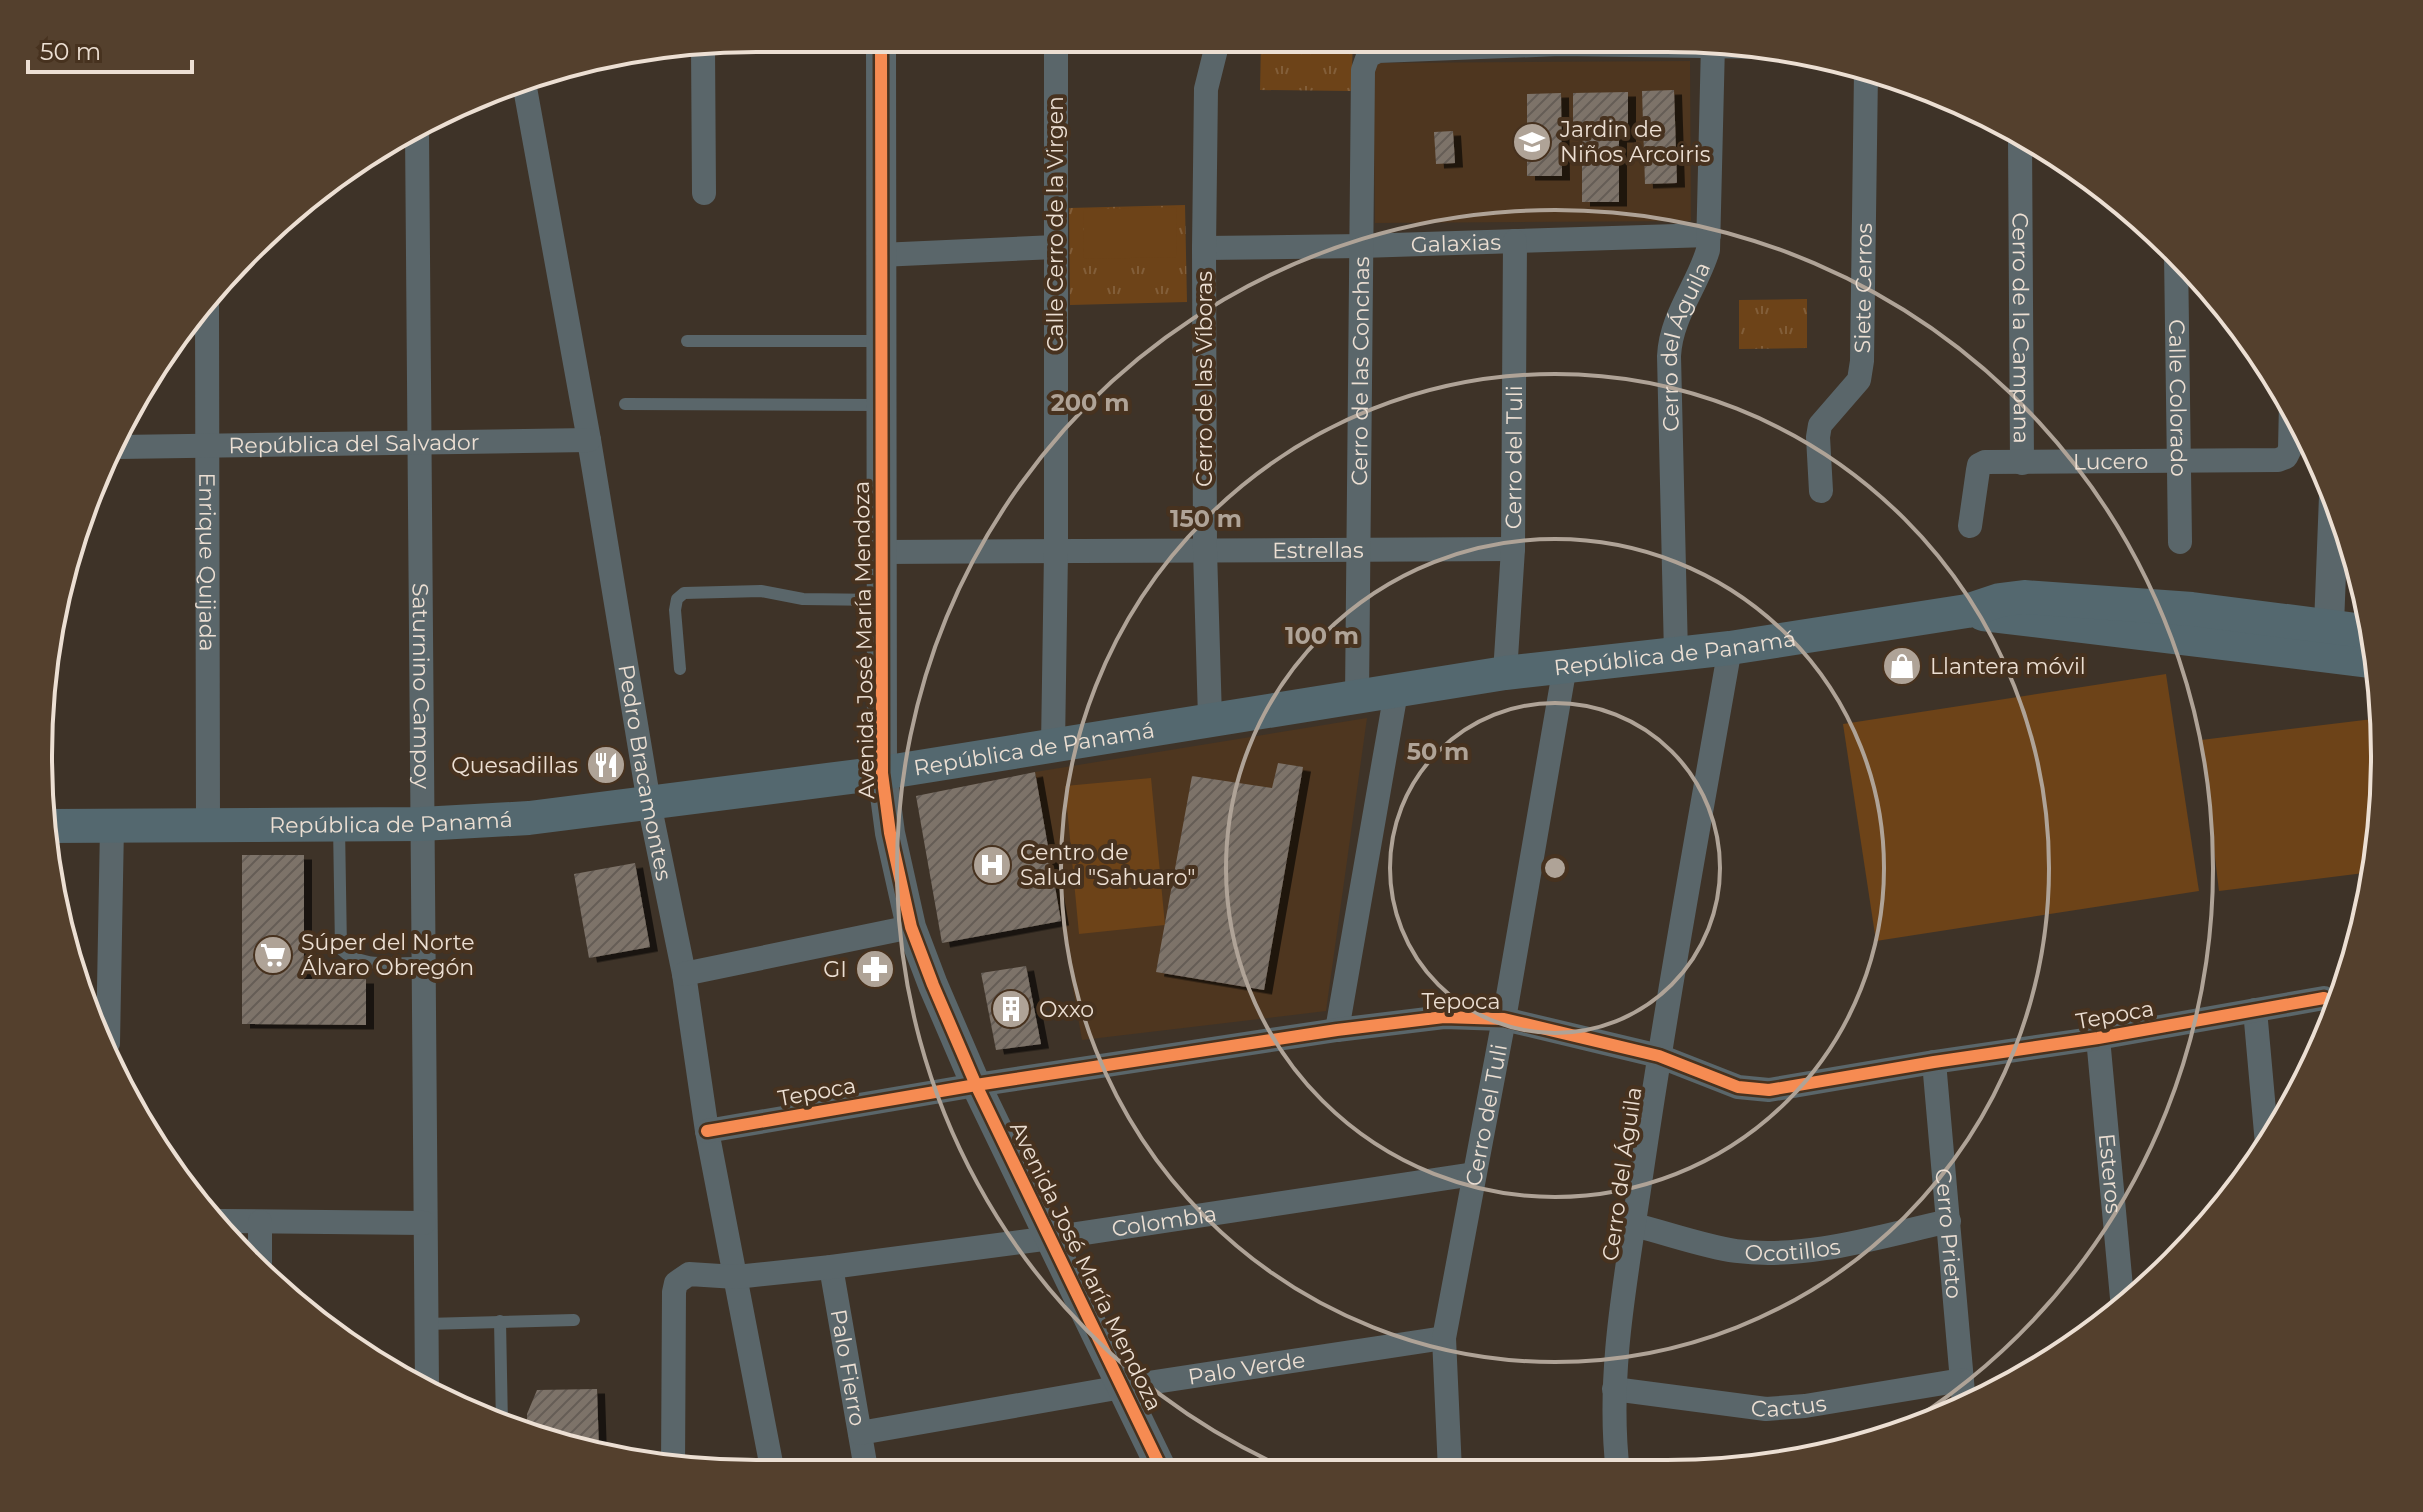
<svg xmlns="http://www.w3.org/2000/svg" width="2423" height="1512" font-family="Montserrat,sans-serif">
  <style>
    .built { fill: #4e361f }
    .park { fill: url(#park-tufts) }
    .pitch { fill: #6d4318 }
    .building { fill: url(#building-hatch); filter: url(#shadow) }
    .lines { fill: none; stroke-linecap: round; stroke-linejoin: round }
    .service { stroke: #5a666a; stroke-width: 12 }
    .minor { stroke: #5a666a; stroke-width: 24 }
    .tertiary { stroke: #5a666a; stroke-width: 30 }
    .secondary { stroke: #54686f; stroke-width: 34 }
    .cycleway-casing { stroke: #47321f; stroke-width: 17 }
    .cycleway { stroke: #f68b52; stroke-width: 12 }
    .ring { fill: none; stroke: #afa397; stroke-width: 4 }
    .labels { text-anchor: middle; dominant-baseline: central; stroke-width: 8; stroke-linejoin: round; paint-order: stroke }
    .poi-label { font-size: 22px; fill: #ecdfd3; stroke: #47321f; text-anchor: start }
    .street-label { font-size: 22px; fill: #ecdfd3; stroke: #47321f }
    .rim { fill: none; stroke: #ecdfd3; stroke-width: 4 }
    .centre { fill: #afa397; stroke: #47321f; stroke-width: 4 }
    .ring-label { font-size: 24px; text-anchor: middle; font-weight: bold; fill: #afa397; stroke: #47321f; stroke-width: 8; stroke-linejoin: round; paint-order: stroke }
  </style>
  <defs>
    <pattern id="park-tufts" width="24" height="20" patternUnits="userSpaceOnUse" patternTransform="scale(2)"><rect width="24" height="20" fill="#6d4318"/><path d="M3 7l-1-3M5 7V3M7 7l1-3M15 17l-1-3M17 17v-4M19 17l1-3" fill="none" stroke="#825e39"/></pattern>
    <pattern id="building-hatch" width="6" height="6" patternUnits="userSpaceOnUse" patternTransform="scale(2)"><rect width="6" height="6" fill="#7d7369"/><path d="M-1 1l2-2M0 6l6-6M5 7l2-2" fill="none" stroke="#655d56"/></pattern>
    <filter id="shadow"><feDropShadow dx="8" dy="4.5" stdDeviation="0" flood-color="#0009"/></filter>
  </defs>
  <rect width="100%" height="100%" fill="#3e3328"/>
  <!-- built -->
  <g class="built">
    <path d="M 1690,61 L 1691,221 L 1375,223 L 1373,63 Z"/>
    <path d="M 1367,718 L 1326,1011 L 1082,1040 L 1035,772 Z"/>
  </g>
  <!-- park -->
  <g class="park">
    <path d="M 1261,41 L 1353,42 L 1351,91 L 1260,90 Z"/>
    <path d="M 1185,205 L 1187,302 L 1070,305 L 1069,208 Z"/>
    <path d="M 1807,299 L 1807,348 L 1739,349 L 1739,300 Z"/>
  </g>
  <!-- pitch -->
  <g class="pitch">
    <path d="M 1176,207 L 1177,257 L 1084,259 L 1083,209 Z"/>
    <path d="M 2166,674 L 2199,891 L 1876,941 L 1843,724 Z"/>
    <path d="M 2381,718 L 2383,803 L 2372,872 L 2219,891 L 2201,740 Z"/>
    <path d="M 1151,778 L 1165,925 L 1079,934 L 1065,786 Z"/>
  </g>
  <!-- building -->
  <g class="building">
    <path d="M 1674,90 L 1677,183 L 1645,184 L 1642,91 Z"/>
    <path d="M 1628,92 L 1628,138 L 1619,138 L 1619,202 L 1582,202 L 1582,138 L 1573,138 L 1573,93 Z"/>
    <path d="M 1561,93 L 1562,176 L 1527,176 L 1527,94 Z"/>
    <path d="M 1453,131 L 1455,163 L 1436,164 L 1434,132 Z"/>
    <path d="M 1278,763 L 1303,767 L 1264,990 L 1156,972 L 1192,776 L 1272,788 Z"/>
    <path d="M 1035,772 L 1061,921 L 942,943 L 916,796 Z"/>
    <path d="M 242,855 L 304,855 L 304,979 L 366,979 L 366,1025 L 242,1024 Z"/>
    <path d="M 635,863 L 650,947 L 589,958 L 574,874 Z"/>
    <path d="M 1026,966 L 1041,1044 L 996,1050 L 981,973 Z"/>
    <path d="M 597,1389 L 599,1451 L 527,1432 L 527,1414 L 537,1390 Z"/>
  </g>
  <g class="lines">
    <!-- service -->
    <g class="service">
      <path d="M 687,341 L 879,341"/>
      <path d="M 625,404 L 881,405"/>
      <path d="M 680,669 L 675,610 L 677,599 L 684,593 L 761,591 L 803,599 L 882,600"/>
      <path d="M 339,826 L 341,949 C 360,969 396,962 422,963"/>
      <path d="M 500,1321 L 502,1425"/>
      <path d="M 426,1324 L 574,1320"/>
    </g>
    <!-- minor -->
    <g class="minor">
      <path d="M 703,47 L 704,193"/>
      <path id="s1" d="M 523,77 L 589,440 L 649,803 L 684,974 L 707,1131 L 772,1468"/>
      <path id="s2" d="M 417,130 L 427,1388"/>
      <path id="s3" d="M 2020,138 L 2022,463"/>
      <path id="s4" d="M 1204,248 L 1361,246 L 1709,235"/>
      <path id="s5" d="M 2176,254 L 2180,542"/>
      <path d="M 880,255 L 1055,247"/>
      <path id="s6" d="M 207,300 L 208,825"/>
      <path id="s7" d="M 118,447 L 589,440"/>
      <path id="s8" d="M 1821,491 L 1818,437 L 1820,425 L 1859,380 L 1862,361 L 1866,72"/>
      <path id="s9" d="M 1970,526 L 1978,470 L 1979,465 L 1985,462 L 2278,460 L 2286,457 L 2290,449 L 2291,403"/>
      <path id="s10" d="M 882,552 L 1513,549"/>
      <path id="s11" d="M 1676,654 L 1669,356 C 1671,316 1697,287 1708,250 L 1713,44"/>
      <path id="s12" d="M 1505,673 L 1513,549 L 1515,241"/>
      <path id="s13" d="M 1357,697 L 1363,70 L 1368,56 L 1378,51 L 1560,44 L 1772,47"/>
      <path d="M 1210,718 L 1205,550 L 1204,248 L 1206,89 L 1218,41"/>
      <path d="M 1053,745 L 1056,552 L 1056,40"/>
      <path d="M 684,974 L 911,927"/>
      <path d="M 2255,1010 L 2267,1144"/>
      <path d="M 1337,1030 L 1396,692"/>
      <path id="s14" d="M 2098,1038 L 2123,1309"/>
      <path d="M 108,1043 L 112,826"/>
      <path id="s15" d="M 1934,1062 L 1964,1404"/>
      <path d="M 707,1131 L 976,1085 L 1337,1030 L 1444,1017 L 1504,1019 L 1659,1056 L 1738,1087 L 1769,1090 L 1934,1062 L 2098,1038 L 2324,998"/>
      <path d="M 221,1221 L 424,1223"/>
      <path d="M 260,1222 L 260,1262"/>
      <path id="s16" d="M 1634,1225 C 1667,1233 1702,1246 1736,1251 C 1807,1260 1881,1236 1949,1221"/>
      <path id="s17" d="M 831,1267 L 866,1469"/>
      <path id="s18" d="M 1614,1389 L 1766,1409 L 1805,1406 L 1962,1380"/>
      <path id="s19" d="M 860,1433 L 1122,1387 L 1444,1338"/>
      <path id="s20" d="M 673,1468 L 674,1292 L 676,1283 L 689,1274 L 736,1277 L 831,1267 L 1051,1238 L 1474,1174"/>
      <path id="s21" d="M 1450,1471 L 1444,1338 L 1504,1019 L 1565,666"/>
      <path d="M 1618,1472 C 1606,1374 1627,1273 1641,1176 C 1667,999 1699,824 1730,648"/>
    </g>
    <!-- tertiary -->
    <g class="tertiary">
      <path d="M 881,39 L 882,773 L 890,833 L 911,927 L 933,985 L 976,1085 L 1162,1470"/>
      <path d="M 2329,625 L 2334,496"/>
    </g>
    <!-- secondary -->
    <g class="secondary">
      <path d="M 1983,614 L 2379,662"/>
      <path id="s22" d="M 47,826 L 421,824 L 529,818 L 882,773 L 1505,673 L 1730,648 L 1967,611 L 2000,600 L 2024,597 L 2192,609 L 2372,632"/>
    </g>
    <defs>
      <g id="cycleway">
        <path d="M 881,39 L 882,773 L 890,833 L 911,927 L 933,985 L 976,1085 L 1162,1470"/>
        <path d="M 707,1131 L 976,1085 L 1337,1030 L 1444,1017 L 1504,1019 L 1659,1056 L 1738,1087 L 1769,1090 L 1934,1062 L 2098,1038 L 2324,998"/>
      </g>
    </defs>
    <!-- cycleway casing -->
    <use href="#cycleway" class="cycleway-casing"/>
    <!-- cycleway -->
    <use href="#cycleway" class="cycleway"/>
  </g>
  <!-- distance rings -->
  <g class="ring">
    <circle cx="1555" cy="868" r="165"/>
    <circle cx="1555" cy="868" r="329"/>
    <circle cx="1555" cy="868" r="494"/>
    <path d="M1287 1469A658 658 0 1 1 1894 1432"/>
  </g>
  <!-- icons -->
  <defs>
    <symbol id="school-disc" viewBox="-11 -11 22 22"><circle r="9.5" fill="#afa397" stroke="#47321f"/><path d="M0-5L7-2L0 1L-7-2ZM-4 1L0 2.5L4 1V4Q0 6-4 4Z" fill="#fff"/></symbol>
    <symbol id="shop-disc" viewBox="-11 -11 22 22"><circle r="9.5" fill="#afa397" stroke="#47321f"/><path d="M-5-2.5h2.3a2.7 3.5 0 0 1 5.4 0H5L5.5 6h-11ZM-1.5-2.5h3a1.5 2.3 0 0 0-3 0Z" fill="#fff"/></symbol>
    <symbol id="restaurant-disc" viewBox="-11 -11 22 22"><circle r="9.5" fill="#afa397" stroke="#47321f"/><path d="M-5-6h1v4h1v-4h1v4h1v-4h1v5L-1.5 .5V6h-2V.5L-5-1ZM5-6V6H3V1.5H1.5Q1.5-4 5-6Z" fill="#fff"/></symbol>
    <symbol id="hospital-disc" viewBox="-11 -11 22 22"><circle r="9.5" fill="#afa397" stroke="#47321f"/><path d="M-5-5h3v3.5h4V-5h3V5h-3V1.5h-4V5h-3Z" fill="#fff"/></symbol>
    <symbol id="supermarket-disc" viewBox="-11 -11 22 22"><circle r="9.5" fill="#afa397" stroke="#47321f"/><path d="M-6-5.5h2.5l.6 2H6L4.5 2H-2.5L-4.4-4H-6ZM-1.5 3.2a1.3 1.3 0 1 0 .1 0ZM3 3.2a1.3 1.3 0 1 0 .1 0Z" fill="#fff"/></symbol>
    <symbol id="pharmacy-disc" viewBox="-11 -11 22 22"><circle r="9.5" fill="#afa397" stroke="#47321f"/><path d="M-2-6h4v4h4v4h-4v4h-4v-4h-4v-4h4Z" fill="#fff"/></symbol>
    <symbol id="building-disc" viewBox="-11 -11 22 22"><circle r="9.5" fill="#afa397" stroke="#47321f"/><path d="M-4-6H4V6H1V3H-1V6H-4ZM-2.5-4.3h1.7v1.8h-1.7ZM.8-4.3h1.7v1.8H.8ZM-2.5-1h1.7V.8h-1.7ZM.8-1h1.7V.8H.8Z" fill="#fff"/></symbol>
  </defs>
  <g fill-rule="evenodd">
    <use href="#school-disc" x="1510" y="120" width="44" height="44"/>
    <use href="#shop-disc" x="1880" y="644" width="44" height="44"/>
    <use href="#restaurant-disc" x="584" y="743" width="44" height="44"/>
    <use href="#hospital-disc" x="970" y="843" width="44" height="44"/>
    <use href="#supermarket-disc" x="251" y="933" width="44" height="44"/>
    <use href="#pharmacy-disc" x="853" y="947" width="44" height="44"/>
    <use href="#building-disc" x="989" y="987" width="44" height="44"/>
  </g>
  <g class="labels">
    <!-- poi labels -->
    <g class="poi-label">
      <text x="1560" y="129">Jardin de<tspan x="1560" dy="25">Niños Arcoiris</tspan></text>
      <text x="1930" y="666">Llantera móvil</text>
      <text x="578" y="765" text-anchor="end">Quesadillas</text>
      <text x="1020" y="852">Centro de<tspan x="1020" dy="25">Salud "Sahuaro"</tspan></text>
      <text x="301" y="942">Súper del Norte<tspan x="301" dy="25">Álvaro Obregón</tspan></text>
      <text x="847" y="969" text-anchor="end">GI</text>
      <text x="1039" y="1009">Oxxo</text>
    </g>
    <!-- street labels -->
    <g class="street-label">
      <text transform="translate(1055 224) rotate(-90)">Calle Cerro de la Virgen</text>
      <text stroke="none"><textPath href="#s4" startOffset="252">Galaxias</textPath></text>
      <text stroke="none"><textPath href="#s8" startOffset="218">Siete Cerros</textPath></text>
      <text stroke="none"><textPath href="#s3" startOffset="190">Cerro de la Campana</textPath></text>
      <text stroke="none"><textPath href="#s11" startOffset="310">Cerro del Águila</textPath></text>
      <text stroke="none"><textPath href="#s13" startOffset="326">Cerro de las Conchas</textPath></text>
      <text transform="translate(1204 379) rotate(-90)">Cerro de las Víboras</text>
      <text stroke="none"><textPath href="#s5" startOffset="144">Calle Colorado</textPath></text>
      <text stroke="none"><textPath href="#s7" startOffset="236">República del Salvador</textPath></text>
      <text stroke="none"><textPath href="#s12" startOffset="216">Cerro del Tuli</textPath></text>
      <text stroke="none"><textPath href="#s9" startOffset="194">Lucero</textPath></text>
      <text stroke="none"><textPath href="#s10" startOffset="436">Estrellas</textPath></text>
      <text stroke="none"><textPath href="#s6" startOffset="262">Enrique Quijada</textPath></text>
      <text transform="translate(864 640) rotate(-91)">Avenida José María Mendoza</text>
      <text stroke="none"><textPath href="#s22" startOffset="1640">República de Panamá</textPath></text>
      <text stroke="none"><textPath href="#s2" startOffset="556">Saturnino Campoy</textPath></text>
      <text stroke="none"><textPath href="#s22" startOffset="992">República de Panamá</textPath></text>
      <text stroke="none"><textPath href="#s1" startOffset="706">Pedro Bracamontes</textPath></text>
      <text stroke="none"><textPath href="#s22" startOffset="344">República de Panamá</textPath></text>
      <text x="1461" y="1001">Tepoca</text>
      <text transform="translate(2115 1015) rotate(-10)">Tepoca</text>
      <text transform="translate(817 1092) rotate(-10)">Tepoca</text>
      <text stroke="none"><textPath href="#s21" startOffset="360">Cerro del Tuli</textPath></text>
      <text transform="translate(1622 1174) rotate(-82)">Cerro del Águila</text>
      <text stroke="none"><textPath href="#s14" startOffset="136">Esteros</textPath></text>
      <text stroke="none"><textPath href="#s20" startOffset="680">Colombia</textPath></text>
      <text stroke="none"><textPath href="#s15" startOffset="172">Cerro Prieto</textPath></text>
      <text stroke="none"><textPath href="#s16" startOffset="162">Ocotillos</textPath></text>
      <text transform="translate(1086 1266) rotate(64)">Avenida José María Mendoza</text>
      <text stroke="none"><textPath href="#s17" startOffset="102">Palo Fierro</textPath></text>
      <text stroke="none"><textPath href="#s19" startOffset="392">Palo Verde</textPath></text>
      <text stroke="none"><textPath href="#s18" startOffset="176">Cactus</textPath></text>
    </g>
  </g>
  <!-- crop -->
  <path d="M0 0H2423V1512H0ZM756 52H1667A704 704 0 0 1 2371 756V756A704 704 0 0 1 1667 1460H756A704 704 0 0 1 52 756V756A704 704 0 0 1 756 52Z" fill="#54402d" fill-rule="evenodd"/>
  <path class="rim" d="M756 52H1667A704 704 0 0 1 2371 756V756A704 704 0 0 1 1667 1460H756A704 704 0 0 1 52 756V756A704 704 0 0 1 756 52Z"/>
  <circle cx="1555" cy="868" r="12" class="centre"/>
  <g class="ring-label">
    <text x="1090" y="411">200 m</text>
    <text x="1206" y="527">150 m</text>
    <text x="1322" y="644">100 m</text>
    <text x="1438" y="760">50 m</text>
  </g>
  <!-- scale -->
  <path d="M28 60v12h164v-12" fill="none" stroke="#ecdfd3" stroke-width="4"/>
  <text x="40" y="60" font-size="24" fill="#ecdfd3" stroke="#47321f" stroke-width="6" paint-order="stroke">50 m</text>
</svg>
